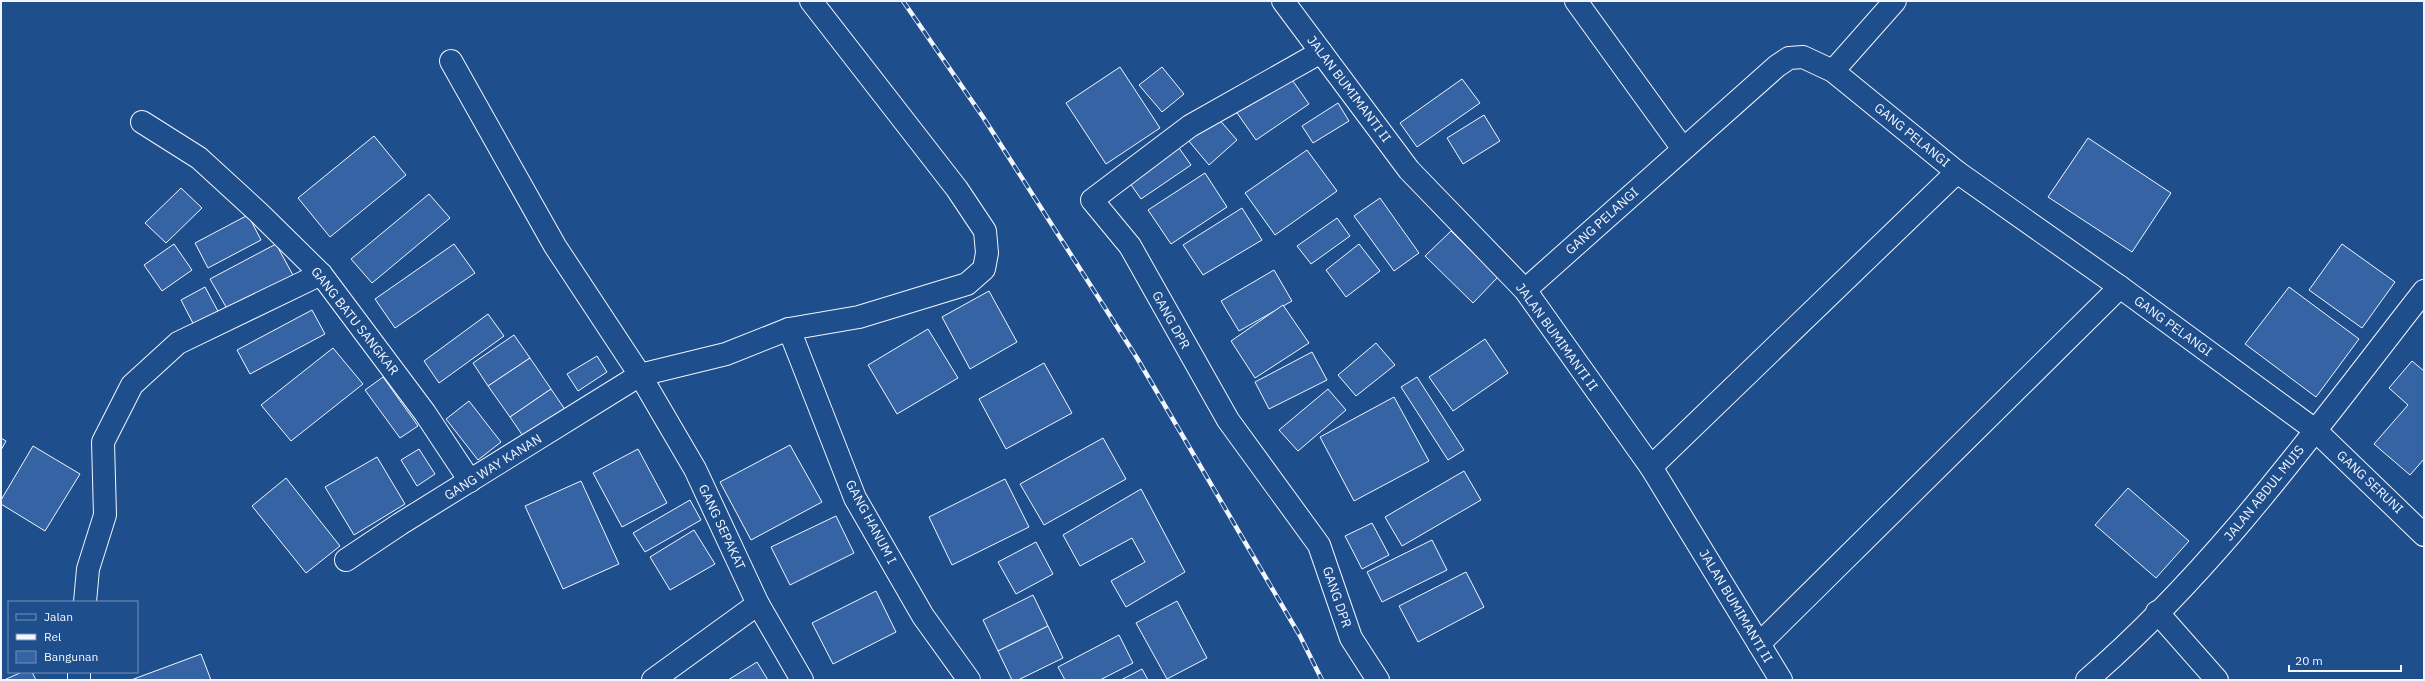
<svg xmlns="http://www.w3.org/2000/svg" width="2425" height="681" font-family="'IBM Plex Sans',sans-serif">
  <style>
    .building { fill: #3563a3; stroke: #f2f6ff }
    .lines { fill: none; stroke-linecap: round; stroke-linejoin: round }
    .minor-casing { stroke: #f2f6ff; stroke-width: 24 }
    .minor { stroke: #1f4e8c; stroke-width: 22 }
    .rail-casing { stroke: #f2f6ff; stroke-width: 4.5 }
    .rail { stroke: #1f4e8c; stroke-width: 3; stroke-dasharray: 9; stroke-linecap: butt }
    .labels { text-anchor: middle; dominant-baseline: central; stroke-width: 3; stroke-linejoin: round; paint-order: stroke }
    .street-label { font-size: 13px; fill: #f2f6ff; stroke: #1f4e8c }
  </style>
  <rect width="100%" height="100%" fill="#1f4e8c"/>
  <!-- building -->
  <g class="building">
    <path d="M 1281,64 L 1309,104 L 1256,140 L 1228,100 Z"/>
    <path d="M 1120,67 L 1160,128 L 1106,164 L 1066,103 Z"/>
    <path d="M 1162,67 L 1184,94 L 1162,112 L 1139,85 Z"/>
    <path d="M 1462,79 L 1480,103 L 1417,147 L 1400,123 Z"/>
    <path d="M 1338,103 L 1349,121 L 1313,143 L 1302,126 Z"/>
    <path d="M 1210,109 L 1237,140 L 1209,165 L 1182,133 Z"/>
    <path d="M 1484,115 L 1500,141 L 1463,164 L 1447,138 Z"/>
    <path d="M 1170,135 L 1191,165 L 1141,199 L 1120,169 Z"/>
    <path d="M 374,136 L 406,175 L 330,237 L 298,198 Z"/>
    <path d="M 2088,138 L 2171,193 L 2132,252 L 2048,197 Z"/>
    <path d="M 1307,150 L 1337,191 L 1275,235 L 1245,193 Z"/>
    <path d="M 1205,173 L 1227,207 L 1171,244 L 1148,210 Z"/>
    <path d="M 181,188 L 202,208 L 166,243 L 145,223 Z"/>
    <path d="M 429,194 L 450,218 L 372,283 L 351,259 Z"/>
    <path d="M 1380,198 L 1419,253 L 1394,271 L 1354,216 Z"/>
    <path d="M 1242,208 L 1262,240 L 1203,275 L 1183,245 Z"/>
    <path d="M 248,215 L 261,240 L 208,268 L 195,243 Z"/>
    <path d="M 1337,218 L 1350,236 L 1311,264 L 1297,246 Z"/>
    <path d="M 1451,231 L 1498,277 L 1473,303 L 1425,256 Z"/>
    <path d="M 174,244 L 192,270 L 162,291 L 144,265 Z"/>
    <path d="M 276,244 L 294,277 L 229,312 L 210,279 Z"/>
    <path d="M 454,244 L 475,273 L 395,328 L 375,299 Z"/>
    <path d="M 1359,244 L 1380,271 L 1346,297 L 1326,270 Z"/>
    <path d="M 2342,244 L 2395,282 L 2362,328 L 2309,290 Z"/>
    <path d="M 1274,270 L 1292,301 L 1239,331 L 1221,301 Z"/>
    <path d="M 205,287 L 220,315 L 196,329 L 181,300 Z"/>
    <path d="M 2289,287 L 2359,339 L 2316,397 L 2245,344 Z"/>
    <path d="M 989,291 L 1017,342 L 970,369 L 942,317 Z"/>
    <path d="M 1283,305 L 1309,343 L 1255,378 L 1231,341 Z"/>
    <path d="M 312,310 L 325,334 L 250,374 L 237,350 Z"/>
    <path d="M 488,314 L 504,336 L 439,383 L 424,361 Z"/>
    <path d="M 928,329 L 958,378 L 897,414 L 868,365 Z"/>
    <path d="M 514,335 L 530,358 L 488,386 L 473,363 Z"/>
    <path d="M 1485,339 L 1508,373 L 1453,411 L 1429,377 Z"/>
    <path d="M 1376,343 L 1395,365 L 1356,396 L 1338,375 Z"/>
    <path d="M 333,348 L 363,384 L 291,441 L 261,405 Z"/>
    <path d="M 1312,352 L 1327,380 L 1269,409 L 1255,382 Z"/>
    <path d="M 597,356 L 607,372 L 578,391 L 567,374 Z"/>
    <path d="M 530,358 L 551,389 L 510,417 L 488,386 Z"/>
    <path d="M 2412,361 L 2424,371 L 2424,459 L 2410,475 L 2374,444 L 2408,405 L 2389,388 Z"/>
    <path d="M 1044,363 L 1072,413 L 1006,449 L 979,399 Z"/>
    <path d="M 383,377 L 418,426 L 400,438 L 365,390 Z"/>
    <path d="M 1417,377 L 1464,450 L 1448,460 L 1401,387 Z"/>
    <path d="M 551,389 L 566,411 L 525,439 L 510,417 Z"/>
    <path d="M 1328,389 L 1346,410 L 1298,451 L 1279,430 Z"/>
    <path d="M 1394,397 L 1429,461 L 1354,501 L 1320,437 Z"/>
    <path d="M 469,401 L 501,442 L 478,460 L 446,419 Z"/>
    <path d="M 1,438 L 6,441 L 1,450 Z"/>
    <path d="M 1103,438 L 1126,479 L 1044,525 L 1020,484 Z"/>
    <path d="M 790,445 L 822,502 L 751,540 L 720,482 Z"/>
    <path d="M 33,446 L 80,474 L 45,531 L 1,504 L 1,500 Z"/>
    <path d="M 419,449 L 435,474 L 417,486 L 401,460 Z"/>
    <path d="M 638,449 L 667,503 L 622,527 L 593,473 Z"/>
    <path d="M 377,457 L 405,504 L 354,535 L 325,487 Z"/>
    <path d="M 1464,471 L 1481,500 L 1402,546 L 1385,517 Z"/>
    <path d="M 286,478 L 340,546 L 306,573 L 252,506 Z"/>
    <path d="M 1005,479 L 1029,527 L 952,565 L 929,517 Z"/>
    <path d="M 581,481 L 619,564 L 563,589 L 525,506 Z"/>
    <path d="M 2128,488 L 2189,541 L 2156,578 L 2095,525 Z"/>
    <path d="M 1141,489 L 1185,572 L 1126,607 L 1111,581 L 1145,562 L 1132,538 L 1080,566 L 1063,535 Z"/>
    <path d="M 690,500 L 701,520 L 645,552 L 633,533 Z"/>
    <path d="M 836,516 L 854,553 L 790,585 L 771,547 Z"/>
    <path d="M 1372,523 L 1389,555 L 1362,569 L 1345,536 Z"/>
    <path d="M 694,530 L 715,564 L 670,590 L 650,557 Z"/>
    <path d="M 1432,540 L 1447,570 L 1382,602 L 1367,572 Z"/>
    <path d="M 1036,542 L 1053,574 L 1016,594 L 998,562 Z"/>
    <path d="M 1466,572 L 1484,607 L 1418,642 L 1399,606 Z"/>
    <path d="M 876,591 L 896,632 L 833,664 L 812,623 Z"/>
    <path d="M 1033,595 L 1048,626 L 998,651 L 983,620 Z"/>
    <path d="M 1177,601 L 1207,658 L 1167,679 L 1136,623 Z"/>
    <path d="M 1048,626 L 1063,658 L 1018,680 L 1012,680 L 998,651 Z"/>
    <path d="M 1119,635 L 1133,663 L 1100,680 L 1065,680 L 1058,667 Z"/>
    <path d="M 201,654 L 211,680 L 131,680 Z"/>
    <path d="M 757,662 L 768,680 L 728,680 Z"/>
    <path d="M 1142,669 L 1148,680 L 1121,680 Z"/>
    <path d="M 22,672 L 32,672 L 36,680 L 4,680 Z"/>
  </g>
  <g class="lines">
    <defs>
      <g id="minor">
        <path d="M 1283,1 L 1409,170 L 1525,290 L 1651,467 L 1781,680"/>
        <path d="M 1576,1 L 1683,149"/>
        <path d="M 1321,52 L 1190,126 L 1092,200 L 1130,246 L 1228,420 L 1319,545 L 1351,638 L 1378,680"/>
        <path d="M 451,61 L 555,246 L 640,375 L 695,469 L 758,604 L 802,680"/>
        <path d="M 1833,71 L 1895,1"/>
        <path d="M 142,122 L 199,158 L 259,213 L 321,274 L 425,413 L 470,481"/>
        <path d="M 1525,290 L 1777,66 L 1789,58 L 1803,57 L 1833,71 L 1957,172 L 2120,287 L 2315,430 L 2424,535"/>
        <path d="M 789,329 L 855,498 L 923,616 L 969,680"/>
        <path d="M 1651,467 L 1957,172"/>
        <path d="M 346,560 L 400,524 L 640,375 L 726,354 L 789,329 L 859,317 L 967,284 L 984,269 L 987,253 L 985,231 L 957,189 L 811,1"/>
        <path d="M 85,602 L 88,569 L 105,515 L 103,442 L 132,385 L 178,343 L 321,274"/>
        <path d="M 2157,612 L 2217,680"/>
        <path d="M 1759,644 L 2120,287"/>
        <path d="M 79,680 L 79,672"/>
        <path d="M 653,680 L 758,604"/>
        <path d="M 2087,680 C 2217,568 2319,425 2424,291"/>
      </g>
    </defs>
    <!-- minor casing -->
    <use href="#minor" class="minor-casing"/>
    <!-- minor -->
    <use href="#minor" class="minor"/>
    <defs>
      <path id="rail" d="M 903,1 L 983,117 L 1137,358 L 1300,636 L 1322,680"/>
    </defs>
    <!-- rail casing -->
    <use href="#rail" class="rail-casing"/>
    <!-- rail -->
    <use href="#rail" class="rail"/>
  </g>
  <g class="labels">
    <!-- street labels -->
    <g class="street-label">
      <text transform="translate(1349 89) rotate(53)">JALAN BUMIMANTI II</text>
      <text transform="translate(1912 135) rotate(39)">GANG PELANGI</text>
      <text transform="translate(1602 221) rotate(-42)">GANG PELANGI</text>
      <text transform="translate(1171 320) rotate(61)">GANG DPR</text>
      <text transform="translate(355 321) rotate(52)">GANG BATU SANGKAR</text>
      <text transform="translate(2173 326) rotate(36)">GANG PELANGI</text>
      <text transform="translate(1557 337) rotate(54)">JALAN BUMIMANTI II</text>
      <text transform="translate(493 467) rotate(-32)">GANG WAY KANAN</text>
      <text transform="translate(2370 482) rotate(43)">GANG SERUNI</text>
      <text transform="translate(2264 493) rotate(-51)">JALAN ABDUL MUIS</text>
      <text transform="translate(871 522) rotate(62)">GANG HANUM I</text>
      <text transform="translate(722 527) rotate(65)">GANG SEPAKAT</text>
      <text transform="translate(1337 597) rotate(71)">GANG DPR</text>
      <text transform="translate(1736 606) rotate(59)">JALAN BUMIMANTI II</text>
    </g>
  </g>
  <!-- border -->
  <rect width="2425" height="681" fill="none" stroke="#f2f6ff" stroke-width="4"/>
  <!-- legend -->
  <rect x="8" y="601" width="130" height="72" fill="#1f4e8c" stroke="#7391ba"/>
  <rect x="16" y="614" width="20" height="6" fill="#1f4e8c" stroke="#7391ba"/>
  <text x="44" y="621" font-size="12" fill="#f2f6ff">Jalan</text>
  <rect x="16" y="634" width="20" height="6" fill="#f2f6ff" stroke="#7391ba"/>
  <text x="44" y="641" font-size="12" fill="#f2f6ff">Rel</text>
  <rect x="16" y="651" width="20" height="12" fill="#3563a3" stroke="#7391ba"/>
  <text x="44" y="661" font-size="12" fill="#f2f6ff">Bangunan</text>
  <!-- scale -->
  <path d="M2289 665v6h112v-6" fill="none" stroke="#f2f6ff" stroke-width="2"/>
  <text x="2295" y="665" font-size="12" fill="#f2f6ff" stroke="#1f4e8c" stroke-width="3" paint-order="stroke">20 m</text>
</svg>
